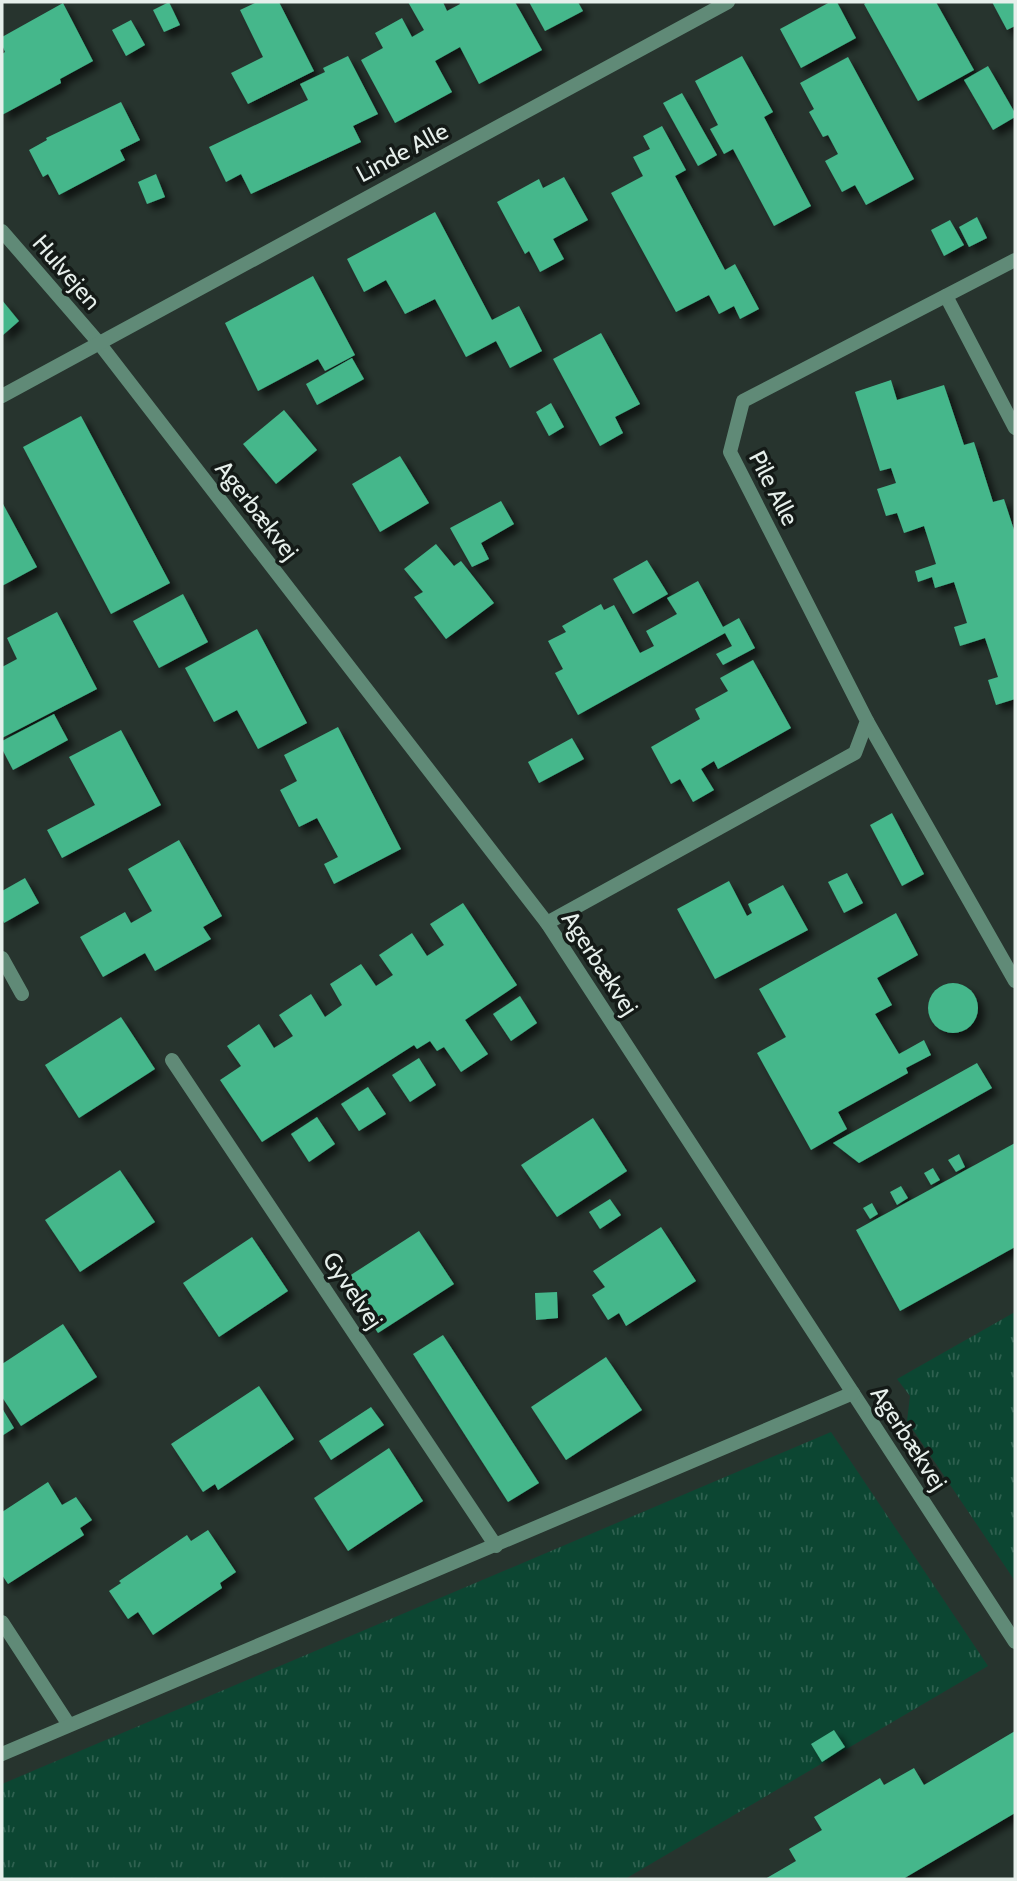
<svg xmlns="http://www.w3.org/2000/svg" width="1017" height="1881" font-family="Cabin,sans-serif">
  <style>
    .park { fill: url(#park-tufts) }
    .building { fill: #44b78b; filter: url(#shadow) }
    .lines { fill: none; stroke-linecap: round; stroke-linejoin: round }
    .service { stroke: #608a77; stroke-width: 14 }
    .minor { stroke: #608a77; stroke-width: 14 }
    .labels { text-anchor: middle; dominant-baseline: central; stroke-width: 7; stroke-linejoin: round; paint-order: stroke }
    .street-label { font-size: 24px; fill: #e6efeb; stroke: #141a17 }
  </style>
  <defs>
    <pattern id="park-tufts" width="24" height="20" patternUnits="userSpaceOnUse" patternTransform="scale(1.75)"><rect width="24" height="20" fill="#0c4632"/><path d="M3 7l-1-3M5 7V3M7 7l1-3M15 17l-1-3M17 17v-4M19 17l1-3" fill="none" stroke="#2f6150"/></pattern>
    <filter id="shadow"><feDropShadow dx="6" dy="6" stdDeviation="3.5" flood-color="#0009"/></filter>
  </defs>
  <rect width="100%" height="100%" fill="#27342e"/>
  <!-- park -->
  <g class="park">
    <path d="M 1015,1312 L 1015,1581 L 907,1421 L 910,1396 L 897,1379 Z"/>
    <path d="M 831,1432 L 988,1666 L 625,1879 L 2,1879 L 2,1784 Z"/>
  </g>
  <!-- building -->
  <g class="building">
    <path d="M 169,2 L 180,25 L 164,32 L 153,10 Z"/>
    <path d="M 257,2 L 279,2 L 314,71 L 248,104 L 231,73 L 263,57 L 240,10 Z"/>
    <path d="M 408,2 L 443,2 L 447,11 L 460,4 L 459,2 L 515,2 L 542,50 L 479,84 L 460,47 L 435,61 L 452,92 L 395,123 L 361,60 L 383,48 L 375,33 L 402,18 L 412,37 L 424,30 Z"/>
    <path d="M 529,2 L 578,2 L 583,11 L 545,31 Z"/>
    <path d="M 830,2 L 837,2 L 856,38 L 801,68 L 780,29 Z"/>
    <path d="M 867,2 L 936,2 L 974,70 L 918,101 L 864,4 Z"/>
    <path d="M 992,2 L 1015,2 L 1015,26 L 1007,30 Z"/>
    <path d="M 63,3 L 93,61 L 60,79 L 61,83 L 2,115 L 2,54 L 5,52 L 2,45 L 2,37 Z"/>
    <path d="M 131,20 L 145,45 L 126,56 L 112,30 Z"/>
    <path d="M 348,56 L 378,114 L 353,126 L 361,142 L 251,194 L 241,174 L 226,182 L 209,147 L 308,100 L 300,84 L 325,72 L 323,68 Z"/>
    <path d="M 742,56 L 773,112 L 764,117 L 811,206 L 774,226 L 733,149 L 724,154 L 710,129 L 718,125 L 695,81 Z"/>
    <path d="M 848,57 L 914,179 L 866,205 L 855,185 L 842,192 L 825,161 L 838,154 L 828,135 L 823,137 L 809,112 L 814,109 L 800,83 Z"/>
    <path d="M 988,66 L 1015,113 L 1015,117 L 993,130 L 964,80 Z"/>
    <path d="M 682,93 L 717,155 L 698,166 L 663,103 Z"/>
    <path d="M 121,102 L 140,140 L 120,150 L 125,160 L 59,195 L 48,174 L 43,177 L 29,150 L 47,140 L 46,138 Z"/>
    <path d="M 662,126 L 686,170 L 675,176 L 725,270 L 735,264 L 759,309 L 740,319 L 734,306 L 719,314 L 709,295 L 676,312 L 611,193 L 643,176 L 633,157 L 650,149 L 643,136 Z"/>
    <path d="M 156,174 L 165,197 L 147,204 L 138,182 Z"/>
    <path d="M 564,177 L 588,220 L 553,239 L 564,259 L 540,272 L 529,251 L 525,254 L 497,202 L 539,179 L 543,188 Z"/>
    <path d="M 435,212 L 492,320 L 519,306 L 542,351 L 510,368 L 496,341 L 466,357 L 435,299 L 405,314 L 386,280 L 364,292 L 347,259 Z"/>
    <path d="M 977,217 L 987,238 L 969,247 L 959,227 Z"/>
    <path d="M 950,220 L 964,245 L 944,256 L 931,230 Z"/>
    <path d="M 313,276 L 355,355 L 325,371 L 318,359 L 258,391 L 225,323 Z"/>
    <path d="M 2,300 L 19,321 L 2,336 Z"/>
    <path d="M 601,333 L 640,404 L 615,417 L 623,433 L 600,446 L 553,359 Z"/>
    <path d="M 352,358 L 364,379 L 317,405 L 306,384 Z"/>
    <path d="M 891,380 L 897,400 L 944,385 L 964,445 L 974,442 L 993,502 L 1004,499 L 1015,533 L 1015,699 L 996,705 L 988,680 L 998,677 L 985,638 L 960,646 L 954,627 L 967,623 L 954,582 L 935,588 L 932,577 L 918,582 L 915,571 L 936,564 L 924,526 L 904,533 L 897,513 L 886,516 L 877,489 L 896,483 L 891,468 L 880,471 L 855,392 Z"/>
    <path d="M 551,403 L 564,427 L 549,436 L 536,412 Z"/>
    <path d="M 284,410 L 317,450 L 276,484 L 243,444 Z"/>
    <path d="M 81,416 L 170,583 L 111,614 L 23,447 Z"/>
    <path d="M 400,456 L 429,503 L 380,532 L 352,484 Z"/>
    <path d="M 501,501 L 514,524 L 481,543 L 489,559 L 472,567 L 450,528 Z"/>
    <path d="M 2,502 L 37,567 L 2,586 Z"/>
    <path d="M 436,544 L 454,566 L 461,561 L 494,603 L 446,639 L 414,597 L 423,592 L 404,569 Z"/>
    <path d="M 647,560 L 668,594 L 633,614 L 613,579 Z"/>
    <path d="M 698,581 L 723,627 L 739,618 L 755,648 L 723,665 L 716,654 L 732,646 L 725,633 L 578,715 L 555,673 L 563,669 L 548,641 L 566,632 L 562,626 L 601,604 L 604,610 L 614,605 L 640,653 L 654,646 L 646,631 L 677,614 L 667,598 Z"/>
    <path d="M 183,594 L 208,642 L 159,668 L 133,621 Z"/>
    <path d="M 57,612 L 97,689 L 2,738 L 2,667 L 17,659 L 7,638 Z"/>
    <path d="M 257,629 L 307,723 L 258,749 L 237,710 L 214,722 L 185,668 Z"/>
    <path d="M 753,660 L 791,728 L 718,769 L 714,761 L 701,769 L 714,790 L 693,802 L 680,779 L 671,784 L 651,747 L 700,719 L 695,709 L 728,691 L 720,678 Z"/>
    <path d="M 54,714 L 68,740 L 13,770 L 2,749 L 2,741 Z"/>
    <path d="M 338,727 L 401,849 L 334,884 L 324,864 L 338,857 L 317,818 L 299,827 L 280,790 L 297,781 L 284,755 Z"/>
    <path d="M 121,730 L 161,805 L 62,858 L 47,830 L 95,805 L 69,757 Z"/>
    <path d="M 572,738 L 584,759 L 539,783 L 528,762 Z"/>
    <path d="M 892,813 L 924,874 L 902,886 L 870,825 Z"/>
    <path d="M 179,840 L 222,916 L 203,927 L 211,939 L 155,971 L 145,953 L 103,977 L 80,937 L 125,912 L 131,923 L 152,911 L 128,869 Z"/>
    <path d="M 847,873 L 863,903 L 844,913 L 828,882 Z"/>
    <path d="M 25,878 L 39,903 L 4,923 L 2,918 L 2,891 Z"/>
    <path d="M 729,881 L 747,916 L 752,913 L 748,904 L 783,885 L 808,930 L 715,979 L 677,909 Z"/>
    <path d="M 463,903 L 517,985 L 465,1020 L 488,1054 L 461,1072 L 444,1047 L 437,1051 L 430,1041 L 417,1049 L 414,1045 L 262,1142 L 220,1080 L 241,1066 L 227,1046 L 259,1024 L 274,1048 L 293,1036 L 279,1015 L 311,994 L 325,1017 L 342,1005 L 330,984 L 361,964 L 376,986 L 393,975 L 379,955 L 412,933 L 427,956 L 444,945 L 430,924 Z"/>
    <path d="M 896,913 L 918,955 L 877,978 L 892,1005 L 875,1014 L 899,1054 L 924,1040 L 931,1055 L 906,1068 L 908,1073 L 838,1112 L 847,1129 L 811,1150 L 757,1053 L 786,1037 L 759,989 Z"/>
    <circle cx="953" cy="1008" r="25"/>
    <path d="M 520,996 L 537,1023 L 511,1041 L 493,1014 Z"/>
    <path d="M 121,1017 L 155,1069 L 79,1118 L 45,1065 Z"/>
    <path d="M 419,1058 L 436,1085 L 410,1102 L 392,1075 Z"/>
    <path d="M 977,1063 L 992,1088 L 859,1163 L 833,1143 Z"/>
    <path d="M 368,1087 L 386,1114 L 359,1131 L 341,1104 Z"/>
    <path d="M 317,1117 L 335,1144 L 309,1162 L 291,1134 Z"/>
    <path d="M 593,1118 L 627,1171 L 557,1217 L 521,1165 Z"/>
    <path d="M 1015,1143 L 1015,1247 L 900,1311 L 856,1230 Z"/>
    <path d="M 959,1154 L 965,1167 L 956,1172 L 948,1160 Z"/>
    <path d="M 933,1168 L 940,1180 L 931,1185 L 924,1173 Z"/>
    <path d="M 120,1170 L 155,1222 L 80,1272 L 45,1220 Z"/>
    <path d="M 901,1186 L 908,1198 L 897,1205 L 890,1192 Z"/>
    <path d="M 610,1199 L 621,1215 L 600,1229 L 589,1212 Z"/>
    <path d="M 872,1203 L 878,1214 L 870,1219 L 863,1208 Z"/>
    <path d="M 661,1227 L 696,1281 L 626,1326 L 619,1313 L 608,1320 L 592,1295 L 605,1287 L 593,1271 Z"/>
    <path d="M 419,1231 L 454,1284 L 378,1333 L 343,1280 Z"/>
    <path d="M 252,1237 L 288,1291 L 219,1337 L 183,1283 Z"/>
    <path d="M 557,1292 L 558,1318 L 536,1320 L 535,1293 Z"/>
    <path d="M 63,1324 L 97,1377 L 21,1426 L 2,1397 L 2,1364 Z"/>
    <path d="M 443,1335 L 539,1483 L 508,1502 L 413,1354 Z"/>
    <path d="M 606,1357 L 642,1410 L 566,1460 L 531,1407 Z"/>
    <path d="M 259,1386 L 294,1439 L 218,1490 L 215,1484 L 203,1492 L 171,1444 Z"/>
    <path d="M 371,1407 L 384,1425 L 331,1460 L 319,1441 Z"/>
    <path d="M 2,1408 L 14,1428 L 2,1436 Z"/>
    <path d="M 389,1448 L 423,1501 L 348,1551 L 314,1498 Z"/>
    <path d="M 48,1482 L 62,1505 L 76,1497 L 92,1520 L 80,1528 L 84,1535 L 8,1584 L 2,1575 L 2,1512 Z"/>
    <path d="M 208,1530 L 236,1572 L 220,1583 L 222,1588 L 153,1635 L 138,1612 L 128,1619 L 109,1591 L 121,1583 L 119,1581 L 187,1535 L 191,1541 Z"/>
    <path d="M 834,1730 L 845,1747 L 822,1762 L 811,1744 Z"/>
    <path d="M 1015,1731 L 1015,1813 L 903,1879 L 765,1879 L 796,1861 L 789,1849 L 822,1830 L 814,1817 L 880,1778 L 884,1785 L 914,1768 L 924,1785 Z"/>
  </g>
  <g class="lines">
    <!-- service -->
    <g class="service">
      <path d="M 172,1060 L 496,1546"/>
      <path d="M 2,1622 L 69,1725"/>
    </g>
    <!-- minor -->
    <g class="minor">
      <path d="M 2,231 L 99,343 L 547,923 L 1015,1642"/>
      <path d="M 946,296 L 1015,428"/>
      <path d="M 2,396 L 728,2"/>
      <path d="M 867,721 L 1015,981"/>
      <path d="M 547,923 L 855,753 L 867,721 L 730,452 L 743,401 L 1015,260"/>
      <path d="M 2,958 L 22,994"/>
      <path d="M 2,1754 L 853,1393"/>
    </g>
  </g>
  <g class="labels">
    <!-- street labels -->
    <g class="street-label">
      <text transform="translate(402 152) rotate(-28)">Linde Alle</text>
      <text transform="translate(67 272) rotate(49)">Hulvejen</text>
      <text transform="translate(774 488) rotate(63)">Pile Alle</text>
      <text transform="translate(257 510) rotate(52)">Agerbækvej</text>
      <text transform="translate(600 963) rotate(57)">Agerbækvej</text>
      <text transform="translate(353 1290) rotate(56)">Gyvelvej</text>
      <text transform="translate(909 1438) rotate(57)">Agerbækvej</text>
    </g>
  </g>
  <!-- border -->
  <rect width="1017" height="1881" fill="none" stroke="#e6efeb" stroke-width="7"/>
</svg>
